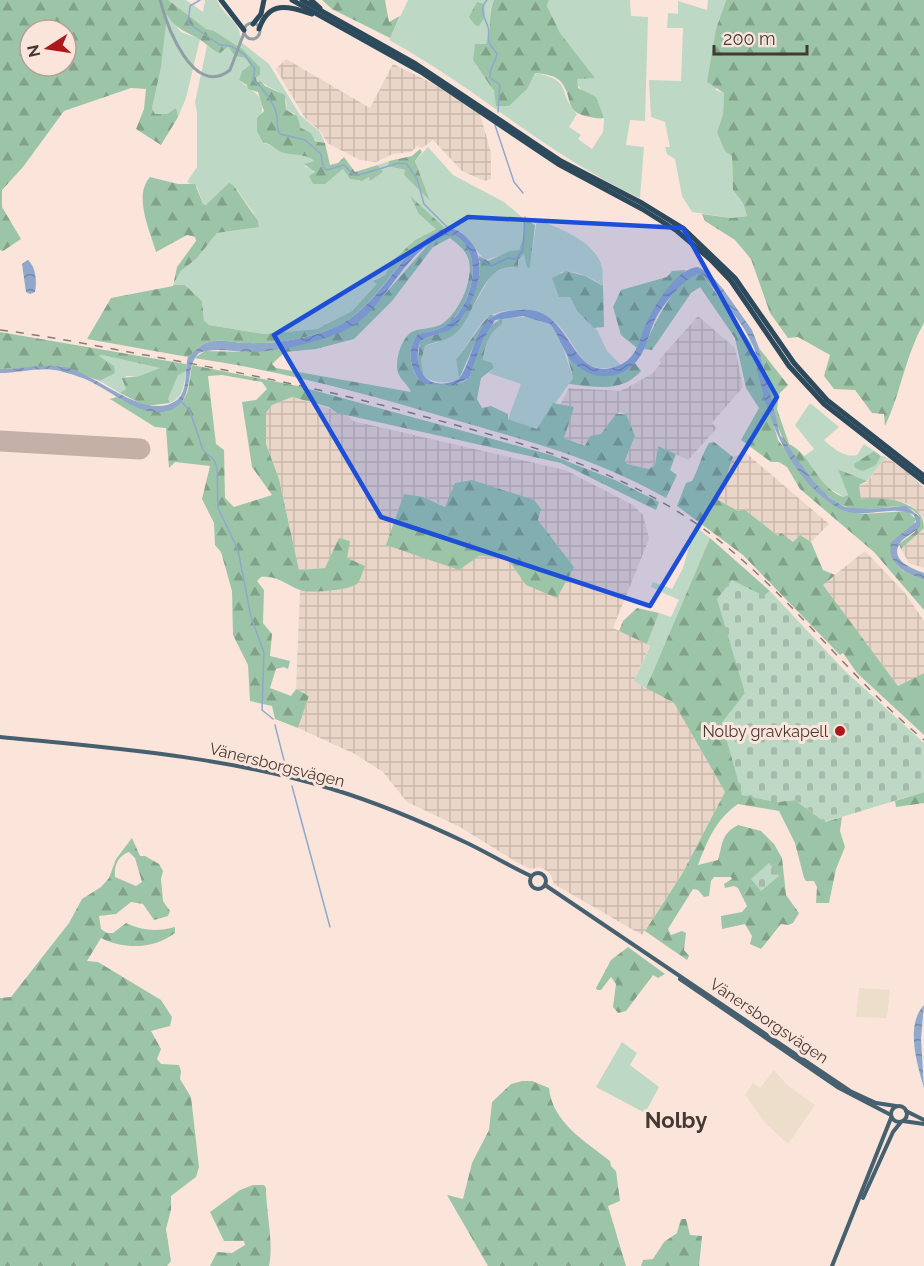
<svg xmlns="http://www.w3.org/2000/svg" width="924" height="1266" font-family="Raleway,sans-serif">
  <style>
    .industrial { fill: url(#industrial-grid); fill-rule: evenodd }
    .education { fill: #ecdecb }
    .green { fill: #bed8c6 }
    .forest { fill: url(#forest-firs); fill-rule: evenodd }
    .cemetery { fill: url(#cemetery-stones) }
    .water { fill: url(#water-waves) }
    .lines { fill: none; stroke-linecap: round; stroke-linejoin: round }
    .stream { stroke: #90a8cc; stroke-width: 1.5 }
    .runway { stroke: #c4b0a7; stroke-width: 21 }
    .minor { stroke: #909fa7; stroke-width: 3 }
    .major { stroke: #46606f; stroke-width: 4 }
    .highway { stroke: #2c4a5b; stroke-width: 5 }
    .rail { stroke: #8c7b73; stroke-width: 1.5; stroke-dasharray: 8 8; stroke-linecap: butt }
    .marked { fill: #1d4ed8; fill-opacity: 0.2; stroke: #1d4ed8; stroke-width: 4.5; stroke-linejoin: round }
    .poi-dot { fill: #ab181d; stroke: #fbe5db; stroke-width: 2 }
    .labels { text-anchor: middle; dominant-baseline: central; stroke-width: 6; stroke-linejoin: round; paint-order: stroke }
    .poi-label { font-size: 16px; fill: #463932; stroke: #fbe5db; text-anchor: end }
    .street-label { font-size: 16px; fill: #463932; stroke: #fbe5db }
    .district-label { font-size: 22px; font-weight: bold; fill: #463932; stroke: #fbe5db }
  </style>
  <defs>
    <pattern id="industrial-grid" width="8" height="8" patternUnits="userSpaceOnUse" patternTransform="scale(1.5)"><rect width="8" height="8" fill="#ead5c9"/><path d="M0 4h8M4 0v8" fill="none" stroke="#cab8ad"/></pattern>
    <pattern id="forest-firs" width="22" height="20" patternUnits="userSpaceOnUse" patternTransform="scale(1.5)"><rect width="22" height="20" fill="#9cc5a8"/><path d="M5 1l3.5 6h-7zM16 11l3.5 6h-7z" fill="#81a189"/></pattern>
    <pattern id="cemetery-stones" width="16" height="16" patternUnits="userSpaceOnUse" patternTransform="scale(1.5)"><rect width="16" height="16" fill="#bed8c6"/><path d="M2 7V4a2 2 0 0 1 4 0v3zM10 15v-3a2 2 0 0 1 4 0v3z" fill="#a5baab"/></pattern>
    <pattern id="water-waves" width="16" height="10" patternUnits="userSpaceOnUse" patternTransform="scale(1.5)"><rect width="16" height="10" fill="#90a8cc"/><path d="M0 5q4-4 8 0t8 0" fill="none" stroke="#778aa6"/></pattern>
  </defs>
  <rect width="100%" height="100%" fill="#fbe5db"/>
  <!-- industrial -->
  <g class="industrial">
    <path d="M 286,59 L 370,108 L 393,64 L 432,83 L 480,114 L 491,153 L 491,179 L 485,181 L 462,171 L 433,140 L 422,148 L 417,146 L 411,152 L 393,154 L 376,162 L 360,160 L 327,143 L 321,132 L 305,118 L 276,69 Z"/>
    <path d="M 698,316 L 735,348 L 743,387 L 712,423 L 717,428 L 688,460 L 658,446 L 655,465 L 649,469 L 627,464 L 625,460 L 635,436 L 626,414 L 619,412 L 601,434 L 586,446 L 564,438 L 560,405 L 569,388 L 620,391 L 636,383 L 653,373 L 661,363 L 659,360 Z"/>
    <path d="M 292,397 L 347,414 L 353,421 L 565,470 L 633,505 L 643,515 L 649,539 L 613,628 L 650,645 L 634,681 L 674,703 L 725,792 L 682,874 L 642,935 L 554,884 L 550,873 L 540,867 L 531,869 L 518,863 L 460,827 L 407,802 L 383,772 L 355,754 L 298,728 L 309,696 L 296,689 L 300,590 L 334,589 L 330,559 L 325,568 L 299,570 L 279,479 L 266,444 L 266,413 L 272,405 ZM 423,497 L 446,507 L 538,520 L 574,567 L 515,568 L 507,558 L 479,556 Z"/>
    <path d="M 746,453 L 829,524 L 811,542 L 800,535 L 793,542 L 778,536 L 744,509 L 738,511 L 717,500 L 733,457 Z"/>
    <path d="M 886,457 L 906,470 L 924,488 L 924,520 L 909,504 L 885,499 L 861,499 L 859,485 L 866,483 Z"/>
    <path d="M 924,528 L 924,568 L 909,563 L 901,549 Z"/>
    <path d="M 865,551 L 905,593 L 924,621 L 924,673 L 898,686 L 822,585 Z"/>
  </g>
  <!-- education -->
  <g class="education">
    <path d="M 859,988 L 890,990 L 887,1018 L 856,1017 Z"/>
    <path d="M 774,1070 L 788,1086 L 815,1105 L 788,1144 L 765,1123 L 745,1095 L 753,1083 L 760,1088 Z"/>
  </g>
  <!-- green -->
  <g class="green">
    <path d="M 168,0 L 186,0 L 203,12 L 205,0 L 217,0 C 225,19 241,20 241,42 L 269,64 L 300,115 L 320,132 L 325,143 C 308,140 300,128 294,113 L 286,111 C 286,107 287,104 286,100 C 283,90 268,89 261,81 L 257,82 L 256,78 L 260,67 C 243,50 227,38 206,29 C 193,24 179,9 168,0 Z"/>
    <path d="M 408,0 L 494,0 C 487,15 492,15 492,28 C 491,40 481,55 476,65 C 491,79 491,96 509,106 L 535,73 C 575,81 556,92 577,114 L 569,127 L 581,135 L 578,139 L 592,149 L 603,132 L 604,118 L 576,83 L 577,79 L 594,77 L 560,34 L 547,6 L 549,0 L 630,0 L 631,16 L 648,17 L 645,121 L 630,120 L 626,145 L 644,147 L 640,198 C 547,155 477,88 389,40 Z"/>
    <path d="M 708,0 L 726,0 L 716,29 L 716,90 L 724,93 L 723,114 L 717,132 L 732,156 L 733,190 L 743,203 L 747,216 L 731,218 L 692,212 L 682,196 L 675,159 L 667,154 L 665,147 L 670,147 L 665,122 L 651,117 L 649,80 L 681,81 L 683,28 L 667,28 L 668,13 L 678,14 L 678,1 L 707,10 Z"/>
    <path d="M 166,14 L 181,32 L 200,39 L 186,98 L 178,117 L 155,114 L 152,108 Z"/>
    <path d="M 207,46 L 220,53 L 228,47 L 235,56 L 245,58 L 250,65 L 242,71 L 239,80 C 266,102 266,97 257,131 L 263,143 L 274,146 L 280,151 L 312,158 L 316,161 L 304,166 L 312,169 L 319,182 L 328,181 L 343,169 L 350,179 L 362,181 L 382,169 L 378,165 L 389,161 L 388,166 L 405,170 L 404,175 L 429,200 L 415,161 L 428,147 L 453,175 L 504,202 L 523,218 L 524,235 L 519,250 L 485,260 L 461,232 L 445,228 L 410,197 L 436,229 L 415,240 L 393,260 L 385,275 L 373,280 L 378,284 L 352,311 L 317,329 L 264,334 L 209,325 L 204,320 L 202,301 L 185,285 L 173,286 L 181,271 L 197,258 L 217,233 L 259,227 L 253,212 L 237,190 L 222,191 L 207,205 L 203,204 L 197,187 L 187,182 L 197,167 L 197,112 L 195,102 Z"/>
    <path d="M 537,219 C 559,229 592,239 601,264 C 604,272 602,278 603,286 C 593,278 574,269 561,272 L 555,286 L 570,297 L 577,311 L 597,330 L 607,351 L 621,365 C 582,377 581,353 562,329 C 546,309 510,305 489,316 C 481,319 465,350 456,359 L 459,379 C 449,384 434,383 424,377 L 421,361 L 425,346 L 438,342 L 468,315 L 492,274 L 506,267 L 518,268 L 518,260 L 524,254 L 530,267 Z"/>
    <path d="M 532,317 L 550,324 L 559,336 L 573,378 L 537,429 L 508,419 L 521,384 L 489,373 L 494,368 L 483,360 L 489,334 L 501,324 L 502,318 Z"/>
    <path d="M 102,355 L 161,368 L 139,376 L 126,376 L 126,392 L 120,393 L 100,381 L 110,376 L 110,366 L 99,356 Z"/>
    <path d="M 186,371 C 184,384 184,397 170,403 L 168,399 L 178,374 Z"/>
    <path d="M 810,403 L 839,427 L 824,440 C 833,448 844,458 857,455 L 864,444 L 874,451 L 870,454 L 876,465 L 881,456 L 886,457 L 867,481 L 839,469 L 848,495 L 844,497 L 825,486 L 803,457 L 814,449 L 795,425 Z"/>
    <path d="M 695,526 L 710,538 L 646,688 L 634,681 L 650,646 L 647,644 L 659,613 L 671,617 L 679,600 L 651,587 L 653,582 L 672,589 L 683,568 Z"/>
    <path d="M 622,1042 L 637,1053 L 630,1065 L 659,1087 L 645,1113 L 596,1087 Z"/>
  </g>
  <!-- forest -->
  <g class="forest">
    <path d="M 0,0 L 168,0 L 206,29 L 214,31 L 242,49 L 260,67 L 260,74 L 256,78 L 257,82 L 261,81 L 265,86 L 285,95 L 286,110 L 297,116 L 301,128 L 311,133 L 315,141 L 325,143 L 330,165 L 338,163 L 344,157 L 355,172 L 378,165 L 383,172 L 370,181 L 369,177 L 362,181 L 350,179 L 343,169 L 325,184 L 313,184 L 309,176 L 315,172 L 304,164 L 315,161 C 304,153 293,156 281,152 C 274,149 272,143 263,143 L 257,131 L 257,118 L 264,111 L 258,92 L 248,89 L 247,85 L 239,80 L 242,71 L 250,65 L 245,58 L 235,56 L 228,47 L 220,53 C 211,50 206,43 199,39 C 185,31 176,29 167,15 L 161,67 L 152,108 L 155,114 L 167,114 L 176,108 L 178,117 L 161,145 L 136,129 L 144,109 L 146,89 L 131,88 L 64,111 L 23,167 L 2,190 L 2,207 L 21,239 L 3,251 L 0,250 ZM 30,30 L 66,30 L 66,66 L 30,66 Z"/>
    <path d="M 322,0 L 385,0 L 389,22 L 400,16 L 390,38 L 332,9 Z"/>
    <path d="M 494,0 L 549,0 L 547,6 L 560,33 L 595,78 L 577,79 L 578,88 L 596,97 L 604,118 C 599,119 596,118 590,117 C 563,112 574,100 562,83 C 556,75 544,74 535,73 L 527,89 L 509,106 L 496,106 L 494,91 L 473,60 L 475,44 L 486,44 C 493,28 487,15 494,0 Z"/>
    <path d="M 726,0 L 924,0 L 924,323 C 905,356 901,393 885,426 L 884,414 L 872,413 L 855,390 L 834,389 L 824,376 L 830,355 L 798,337 L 788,338 L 770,313 L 751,259 L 735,240 L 705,221 L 702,214 L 731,218 L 747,216 L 743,203 L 733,190 L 732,156 L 725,151 L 717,132 L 723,114 L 724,93 L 707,82 L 716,29 Z"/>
    <path d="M 477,2 L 484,4 L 485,16 L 479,26 L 475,25 L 469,17 Z"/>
    <path d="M 420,149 L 422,152 L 415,161 L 430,201 L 404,175 L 405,170 L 388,166 L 389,161 L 412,156 Z"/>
    <path d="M 150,177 L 178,184 L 195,184 L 203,204 L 206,205 L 229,183 L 233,185 L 258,221 L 259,227 L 217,233 L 197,258 L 181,271 L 173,285 L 185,285 L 202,301 L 204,320 L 209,325 L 264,334 L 317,329 L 352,311 L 377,284 L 373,281 L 385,275 L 393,260 L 415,240 L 436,229 L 419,214 L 410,196 L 445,228 C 400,244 381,308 333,328 C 308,339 274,344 247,343 C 233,343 219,338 206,343 C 198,346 194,353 188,357 L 87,339 L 111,298 L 173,286 L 177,267 L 196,241 L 195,237 L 187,235 L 156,252 C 150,231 133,196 150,177 Z"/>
    <path d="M 523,218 L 535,225 L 530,268 L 527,267 L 524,254 L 518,260 L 518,268 C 484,259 476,312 458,331 C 448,342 436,340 425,346 L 421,361 L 424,377 L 417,366 L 420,342 C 429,335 441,335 450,328 C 469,314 484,279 479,256 L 488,261 L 510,251 L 519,250 L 524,235 Z"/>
    <path d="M 452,234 C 486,249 473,303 449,323 C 441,330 428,332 418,334 C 407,349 409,366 419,380 C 436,383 454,390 469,378 L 483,340 L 492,325 L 502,318 L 502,324 C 488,334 486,343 483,360 L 492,363 L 494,368 L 481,378 L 477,399 L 482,408 L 491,406 L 508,414 L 508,419 L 537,429 L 553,403 L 574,407 L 564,438 L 585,446 L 590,436 L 601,434 L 616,414 L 626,414 L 635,436 L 625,460 L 627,464 L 649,469 L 655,465 L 658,446 L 676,454 L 670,470 L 677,475 L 666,498 C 593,457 527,441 448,418 C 364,393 281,371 194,358 L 205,351 L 247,352 L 307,342 L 351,327 L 378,302 L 433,239 ZM 450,238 C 457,244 465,249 468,258 C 475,278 459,313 442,324 C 432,330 415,327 408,335 C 401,342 397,356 397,365 C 396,378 407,382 411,392 L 276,368 L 272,364 L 285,352 L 316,349 L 354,339 L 392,301 L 433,247 Z"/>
    <path d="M 686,270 L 654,309 L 637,348 L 621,335 L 613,307 L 621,290 L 667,277 L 672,271 Z"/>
    <path d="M 566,271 L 585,276 L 603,286 L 604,327 L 594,328 L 577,311 L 570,297 L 559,297 L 552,278 Z"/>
    <path d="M 698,274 L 703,275 L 751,343 L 778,440 L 815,489 L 845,511 L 863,514 L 907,511 L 916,519 L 912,528 L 891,542 C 891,570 902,570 924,580 L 924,610 L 874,552 L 800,489 L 787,467 L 779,462 L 771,462 L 741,440 L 759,408 L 746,388 L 735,338 L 700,287 L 691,293 L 652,350 L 644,349 C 652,328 675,278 698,274 Z"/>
    <path d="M 490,315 L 494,315 L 479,333 L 459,379 L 456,359 C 469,345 476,329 490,315 Z"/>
    <path d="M 0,332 L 186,364 L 186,371 L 178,375 L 168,399 L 170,403 L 146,406 L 120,393 L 126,389 L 122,378 L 139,376 L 160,368 L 102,355 L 99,356 L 114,366 L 115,373 L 100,381 L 60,366 L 0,369 Z"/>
    <path d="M 759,348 L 788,385 L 779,394 L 777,409 L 789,444 C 810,453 816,486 843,497 L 848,495 L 838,469 L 867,481 L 859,485 L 861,499 C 882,495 924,501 924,528 L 901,549 L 899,544 L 915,532 L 920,517 C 907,500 888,509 869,509 C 861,509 849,509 842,505 C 817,493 790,458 780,432 C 769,405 766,375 759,348 Z"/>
    <path d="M 567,354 C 584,379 612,382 635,363 L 641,371 C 622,393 596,387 569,384 L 573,378 Z"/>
    <path d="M 192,365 L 298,386 L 551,455 L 615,480 L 659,502 L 656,510 L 561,463 L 337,413 L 329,407 L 292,397 L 272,405 L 266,413 L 266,444 L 279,479 L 299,570 L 325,568 L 339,538 L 350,541 L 347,558 L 365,566 C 363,571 361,578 358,583 C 352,590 313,593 303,591 C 288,587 279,575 261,577 L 257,581 L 264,590 L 263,623 L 272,634 L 270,656 L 290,661 L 288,669 L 284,667 L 276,669 L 270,688 L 291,696 L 296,689 L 309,696 L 298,728 L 275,719 L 272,706 L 250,701 L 248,665 L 233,635 L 232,591 L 221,552 L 215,545 L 214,523 L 202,499 L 210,466 L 175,462 L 169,468 L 166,428 L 155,427 L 110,399 L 117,397 C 137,409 174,422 187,393 C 190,384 190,374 192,365 ZM 222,375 L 262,382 L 267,389 L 256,400 L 242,402 L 252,467 L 272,495 L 234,507 L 225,498 L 224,450 L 216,444 L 208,376 Z"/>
    <path d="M 714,442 L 733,457 L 718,500 L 738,511 L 744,509 L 778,536 L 781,533 L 793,542 L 800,535 L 811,542 L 823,570 L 835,575 L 823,585 L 898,686 L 924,673 L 924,735 L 857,673 L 843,653 L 840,655 L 743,555 L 677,506 L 686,483 L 692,481 C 699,468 701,456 709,443 Z"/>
    <path d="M 874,451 L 881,456 L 876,465 L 863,471 L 855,468 L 854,464 Z"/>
    <path d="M 472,480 L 534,500 L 541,509 L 538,520 L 574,567 L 557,598 L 526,585 L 507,558 L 479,556 L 459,570 L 386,545 L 404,494 L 423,497 L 445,507 L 455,483 Z"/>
    <path d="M 710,538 L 770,591 L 764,596 L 742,677 L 745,694 L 722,723 L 775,802 L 795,800 L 825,822 L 842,817 L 840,831 L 845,847 L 836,869 L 829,903 L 816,903 L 817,887 L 814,881 L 806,881 L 804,878 L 795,843 L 779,811 L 738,804 C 715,820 708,840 698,865 L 718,860 C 723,843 721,834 738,825 L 761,831 L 774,844 L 782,858 L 786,895 L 799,913 L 793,923 L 788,925 L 781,924 L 761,949 L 750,944 L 752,936 L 745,924 L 722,929 L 721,916 L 742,912 L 747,906 L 738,888 L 734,886 L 725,888 L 724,884 L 732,879 L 731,877 L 714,877 L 711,881 L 709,896 L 704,897 L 698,890 L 693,889 L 668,929 L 671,935 L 682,931 L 686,933 L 684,950 L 689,956 L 687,960 L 645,931 L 682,874 L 725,792 L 674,703 L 646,688 Z"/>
    <path d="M 637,608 L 659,613 L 647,644 L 619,631 L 623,621 Z"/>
    <path d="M 924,792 L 924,803 L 896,807 L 895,801 Z"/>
    <path d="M 132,838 L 140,856 L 145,856 L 159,864 L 163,871 L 161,879 L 163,901 L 170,911 L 168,916 L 154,920 L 143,904 L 131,902 L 116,914 L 99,916 L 101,929 L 107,933 L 113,933 L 126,923 C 142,931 158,932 175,927 L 175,933 C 154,949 125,950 101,938 L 87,961 L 98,962 L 161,1000 L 172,1017 L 170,1026 L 151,1031 L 161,1049 L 157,1059 L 161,1064 L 179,1065 L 181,1071 L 180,1079 L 191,1097 L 199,1167 L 196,1177 L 171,1196 L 171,1210 L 166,1229 L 171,1261 L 167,1266 L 0,1266 L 0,998 L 11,997 L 69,923 L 82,899 L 101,887 L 109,878 L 116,859 ZM 129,852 L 135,858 L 142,882 L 136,886 L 115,877 C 114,865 118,856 129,852 Z"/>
    <path d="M 628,947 L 665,974 L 658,978 L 653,975 L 626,1011 L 618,1013 L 613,1007 L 616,984 L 611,977 L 601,990 L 597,990 L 596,988 L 611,960 Z"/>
    <path d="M 522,1081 L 532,1081 L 549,1088 C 552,1122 586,1142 610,1161 L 611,1166 L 616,1171 L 620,1201 L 608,1206 L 626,1266 L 488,1266 L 447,1195 L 463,1199 L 472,1163 L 489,1130 L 492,1102 L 511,1084 Z"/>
    <path d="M 253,1185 L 264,1185 L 266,1188 C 266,1213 274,1243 269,1266 L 210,1266 L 217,1252 L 232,1253 L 245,1245 L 244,1241 L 224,1241 L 210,1212 L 240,1190 Z"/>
    <path d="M 681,1219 L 686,1219 L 690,1235 L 702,1236 L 699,1266 L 641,1266 L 643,1260 L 653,1259 L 664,1242 L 677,1233 Z"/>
  </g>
  <!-- cemetery -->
  <g class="cemetery">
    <path d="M 732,580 L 764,596 L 770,591 L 844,670 L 924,743 L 924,792 L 825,822 L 795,800 L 775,802 L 742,795 L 722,723 L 745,693 L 717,599 Z"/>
    <path d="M 769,863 L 779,876 L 761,891 L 751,879 Z"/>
  </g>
  <!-- water -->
  <g class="water">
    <path d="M 445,228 C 456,228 462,232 469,240 C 491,263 475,302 457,324 C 447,335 431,333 420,342 C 411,371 429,394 459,379 C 473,361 473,328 494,316 C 502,311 512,310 521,310 C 575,305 568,390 622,364 C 638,356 640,336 647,322 C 655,304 677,268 698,267 L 710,274 L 723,289 L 752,330 L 759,348 L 780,435 L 814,482 L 830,498 L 845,507 L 869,509 L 906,506 L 920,517 L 920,527 C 914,533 905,536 900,543 C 889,560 912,569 924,573 L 924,580 C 905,572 887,566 891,542 L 916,522 L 914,515 C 891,503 862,522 838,508 C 789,478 769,422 757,369 C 756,363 757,356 755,351 C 745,323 720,298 703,275 L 699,274 C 685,276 661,307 655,320 C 649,332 647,347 639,358 C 623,381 593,382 574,363 C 563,353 560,336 550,324 L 523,316 L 495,320 L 483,340 L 469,378 L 455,385 L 426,384 L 419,380 C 409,365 407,349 418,334 C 428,332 441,330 449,323 C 473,304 486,249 452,234 C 404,244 390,306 348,329 C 324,341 277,352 250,352 C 233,352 215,347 199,353 C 184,367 195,394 176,407 C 149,424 117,395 95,384 C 85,378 71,374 60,371 C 42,366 19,373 0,373 L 0,369 C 22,369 43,363 65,367 C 97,374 146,423 177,400 C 189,390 184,369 188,357 C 194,353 198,346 206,343 C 219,338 233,343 247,343 C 274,344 309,339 333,328 C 382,308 401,243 445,228 Z"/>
    <path d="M 28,260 C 36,267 37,282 35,292 L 30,294 L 26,292 L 22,264 Z"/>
    <path d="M 924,1005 L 921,1039 L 924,1088 C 917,1064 905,1025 924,1005 Z"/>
  </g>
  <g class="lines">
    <!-- stream -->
    <g class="stream">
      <path d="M 200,0 L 190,6 L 188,23 L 220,45 L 231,46 L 244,54 L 255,69 L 253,80 C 263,88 274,102 277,116 C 278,123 276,128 280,134 L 305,140 L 321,154 L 323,167 L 327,170 L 344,165 L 354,175 L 359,175 L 399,163 L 407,164 L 417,179 L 424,204 L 448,228"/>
      <path d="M 487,0 C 478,10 485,17 488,27 C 490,32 487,38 489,42 C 490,46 495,50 497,54 C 495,64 489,67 490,78 L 500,85 L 498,112"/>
      <path d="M 495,125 L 514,182 L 523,193"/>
      <path d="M 479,259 L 491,266 L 508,258 L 516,259 L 523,250 L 525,217"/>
      <path d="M 181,401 L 190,411 L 203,450 L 214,460 L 217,468 L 218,508 L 238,550 L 251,617 L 264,653 L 262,710 L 273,719"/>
      <path d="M 275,725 L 286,768"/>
      <path d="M 292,786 L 330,927"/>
    </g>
    <!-- runway -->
    <path class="runway" d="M 0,441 L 140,449"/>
    <!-- minor -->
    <g class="minor">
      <path d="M 160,0 C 167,26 193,99 230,70 L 244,33"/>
      <circle cx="252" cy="31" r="8"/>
    </g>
    <!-- major -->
    <g class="major">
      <path d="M 0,737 C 111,748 224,756 332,789 C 378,803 423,822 467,843 C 488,853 509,866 531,876"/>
      <circle cx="538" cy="881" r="8"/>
      <path d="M 545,885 L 850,1091 L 876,1103 L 896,1106"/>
      <path d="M 680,979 L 839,1088 L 891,1115"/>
      <circle cx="899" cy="1114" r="8"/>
      <path d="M 906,1111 L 924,1120"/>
      <path d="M 903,1121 L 924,1124"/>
      <path d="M 863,1198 L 893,1132 L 901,1122"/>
      <path d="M 832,1266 L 891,1118"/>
    </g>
    <!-- highway -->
    <g class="highway">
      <path d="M 221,0 L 244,30"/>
      <path d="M 292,0 L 421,72 L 558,164 L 642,209 L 677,231 L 711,260 L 731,281 L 789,366 L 824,404 L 924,482"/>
      <path d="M 302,0 L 416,64 L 561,161 L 640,202 L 684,229 L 735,278 L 794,363 L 827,400 L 924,476"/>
      <path d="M 311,0 L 320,8"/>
      <path d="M 253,24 L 261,14 L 264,0"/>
      <path d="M 259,29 C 269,0 287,6 312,14"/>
    </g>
    <!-- rail -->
    <path class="rail" d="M 0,330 C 49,336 97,346 145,355 C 239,372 333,391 426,417 C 522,443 618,468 701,527 C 785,587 845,674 924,740"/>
  </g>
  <!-- marked area -->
  <path class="marked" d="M 468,217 L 683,228 L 777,397 L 650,606 L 381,517 L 274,335 Z"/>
  <!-- markers -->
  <circle class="poi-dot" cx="840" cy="731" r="6"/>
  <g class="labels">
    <!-- poi labels -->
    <g class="poi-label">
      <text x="828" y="731">Nolby gravkapell</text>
    </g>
    <!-- street labels -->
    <g class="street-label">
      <text transform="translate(277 765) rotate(14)">Vänersborgsvägen</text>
      <text transform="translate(769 1021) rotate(34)">Vänersborgsvägen</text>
    </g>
    <!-- district labels -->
    <g class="district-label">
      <text x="676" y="1120">Nolby</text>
    </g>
  </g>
  <!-- north arrow -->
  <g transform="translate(48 48) rotate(258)"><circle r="28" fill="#fbe5db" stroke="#b3a097" stroke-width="1.5"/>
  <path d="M0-4.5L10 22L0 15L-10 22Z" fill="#ab181d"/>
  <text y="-9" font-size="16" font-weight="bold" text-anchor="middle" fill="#463932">N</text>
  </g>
  <!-- scale -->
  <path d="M714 45v9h93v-9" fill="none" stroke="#463932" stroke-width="3"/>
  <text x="723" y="45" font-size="18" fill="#463932" stroke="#fbe5db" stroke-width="4.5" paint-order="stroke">200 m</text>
</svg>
